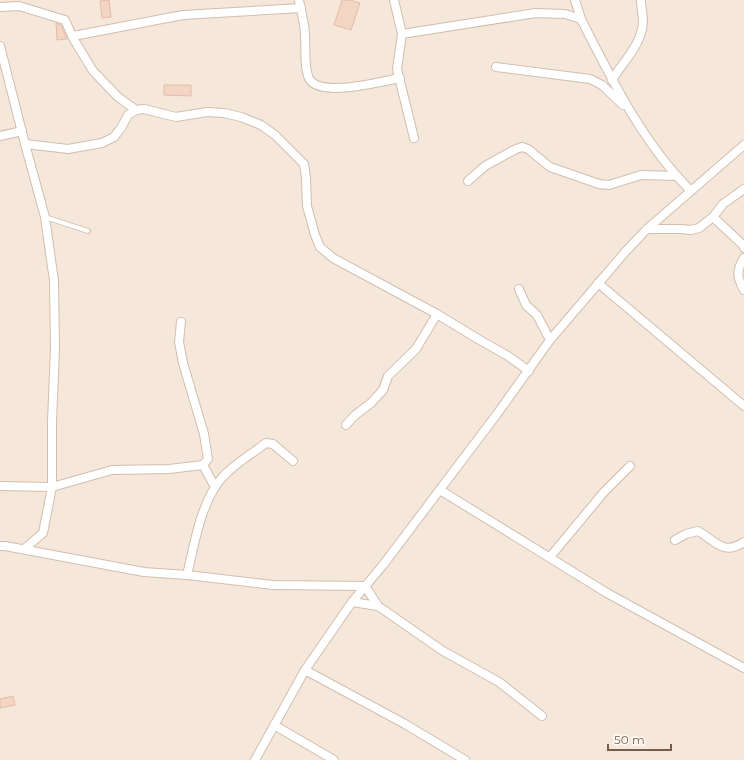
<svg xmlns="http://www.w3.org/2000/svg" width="744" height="760" font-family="Montserrat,sans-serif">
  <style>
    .residential { fill: #f5e8da }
    .building { fill: #f3d5c3; stroke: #e6bba3 }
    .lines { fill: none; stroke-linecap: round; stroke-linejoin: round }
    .lane-casing { stroke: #d1beb0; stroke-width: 6 }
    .street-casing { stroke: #d1beb0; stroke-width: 10 }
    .lane { stroke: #fff; stroke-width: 4 }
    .street { stroke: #fff; stroke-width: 8 }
  </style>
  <rect width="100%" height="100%" fill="#fdf6ec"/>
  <!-- residential -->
  <rect class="residential" x="0" y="0" width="744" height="760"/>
  <!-- building -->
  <g class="building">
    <path d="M 109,0 L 111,17 L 102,18 L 100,1 Z"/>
    <path d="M 342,0 L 350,0 L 360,3 L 351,30 L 334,25 Z"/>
    <path d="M 56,23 L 61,25 L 67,39 L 57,40 Z"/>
    <path d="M 164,85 L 191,85 L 191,96 L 164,95 Z"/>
    <path d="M 13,696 L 15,705 L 0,708 L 0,699 Z"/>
  </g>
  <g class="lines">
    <defs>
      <path id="lane" d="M 45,217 L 88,231"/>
      <g id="street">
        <path d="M 299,0 C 301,12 305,24 305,36 C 306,49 304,64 308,76 C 315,100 382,81 400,78"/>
        <path d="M 394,0 L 402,34 L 397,69 L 414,138"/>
        <path d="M 575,0 L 581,19"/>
        <path d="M 0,7 L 19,6 L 65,20 L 73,38 L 93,71 L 118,97 L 136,110"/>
        <path d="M 402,34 L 536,13 L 565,14 L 581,19 C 612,80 642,142 691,191"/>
        <path d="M 73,36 L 183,15 L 301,8"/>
        <path d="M 0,46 L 25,144 L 45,217 L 54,281 L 55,348 L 52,422 L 52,487 L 43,533 L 24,549"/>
        <path d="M 496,67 L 590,79 L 602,85 L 623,105"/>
        <path d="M 612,80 C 623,62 642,44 643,22 C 643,15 641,7 641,0"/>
        <path d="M 0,136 L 22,131"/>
        <path d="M 25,144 L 68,149 L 102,143 L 114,137 L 121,128 L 128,115 L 136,110 L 144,109 L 176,117 L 207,112 L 224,113 L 241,117 L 261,125 L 275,135 L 304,164 L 306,178 L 307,206 L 315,235 L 320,247 L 333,258 L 437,314 L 478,339 L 508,356 L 529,371"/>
        <path d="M 468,181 L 485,166 L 516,149 L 522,147 L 528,149 L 550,167 L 599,184 L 609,185 L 641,175 L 677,176"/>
        <path d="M 713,217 L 743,245 L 744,248"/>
        <path d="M 647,229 L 681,229 L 691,230 L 699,228 L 713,217 L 723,204 L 744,189"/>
        <path d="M 744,258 C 736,270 737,278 744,290"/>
        <path d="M 598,283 L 744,406"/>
        <path d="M 519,289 L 526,305 L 537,315 L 550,340"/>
        <path d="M 346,425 L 354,416 L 371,403 L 383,390 L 388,376 L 416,349 L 437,314"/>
        <path d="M 203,465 L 215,487"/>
        <path d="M 0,486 L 52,487 L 112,470 L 169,469 L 203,465 L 208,459 L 204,434 L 183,363 L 179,342 L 181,322"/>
        <path d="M 440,490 L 607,593 L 744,668"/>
        <path d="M 675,540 L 686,534 L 698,531 C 716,541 723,556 744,542"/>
        <path d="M 0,546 L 5,546 L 144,572 L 187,575 L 273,585 L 365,586 L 378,606"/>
        <path d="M 550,557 L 604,492 L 630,466"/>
        <path d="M 187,575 C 194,546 199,513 215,487 C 225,470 250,455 266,443 L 273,444 L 293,461"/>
        <path d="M 352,602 L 378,606 L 443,651 L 499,682 L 542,716"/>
        <path d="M 305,670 L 405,724 L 465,760"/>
        <path d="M 274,725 L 334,760"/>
        <path d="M 255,760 L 305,670 L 352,602 L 383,565 L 497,414 L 550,340 L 626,251 L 647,229 L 744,145"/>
      </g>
    </defs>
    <!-- lane casing -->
    <use href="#lane" class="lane-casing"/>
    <!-- street casing -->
    <use href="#street" class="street-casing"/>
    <!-- lane -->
    <use href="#lane" class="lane"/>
    <!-- street -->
    <use href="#street" class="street"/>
  </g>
  <!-- scale -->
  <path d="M608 744v6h63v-6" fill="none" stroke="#7a5c4d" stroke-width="2"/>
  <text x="614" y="744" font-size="12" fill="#7a5c4d" stroke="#fffaf3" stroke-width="3" paint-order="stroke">50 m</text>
</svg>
